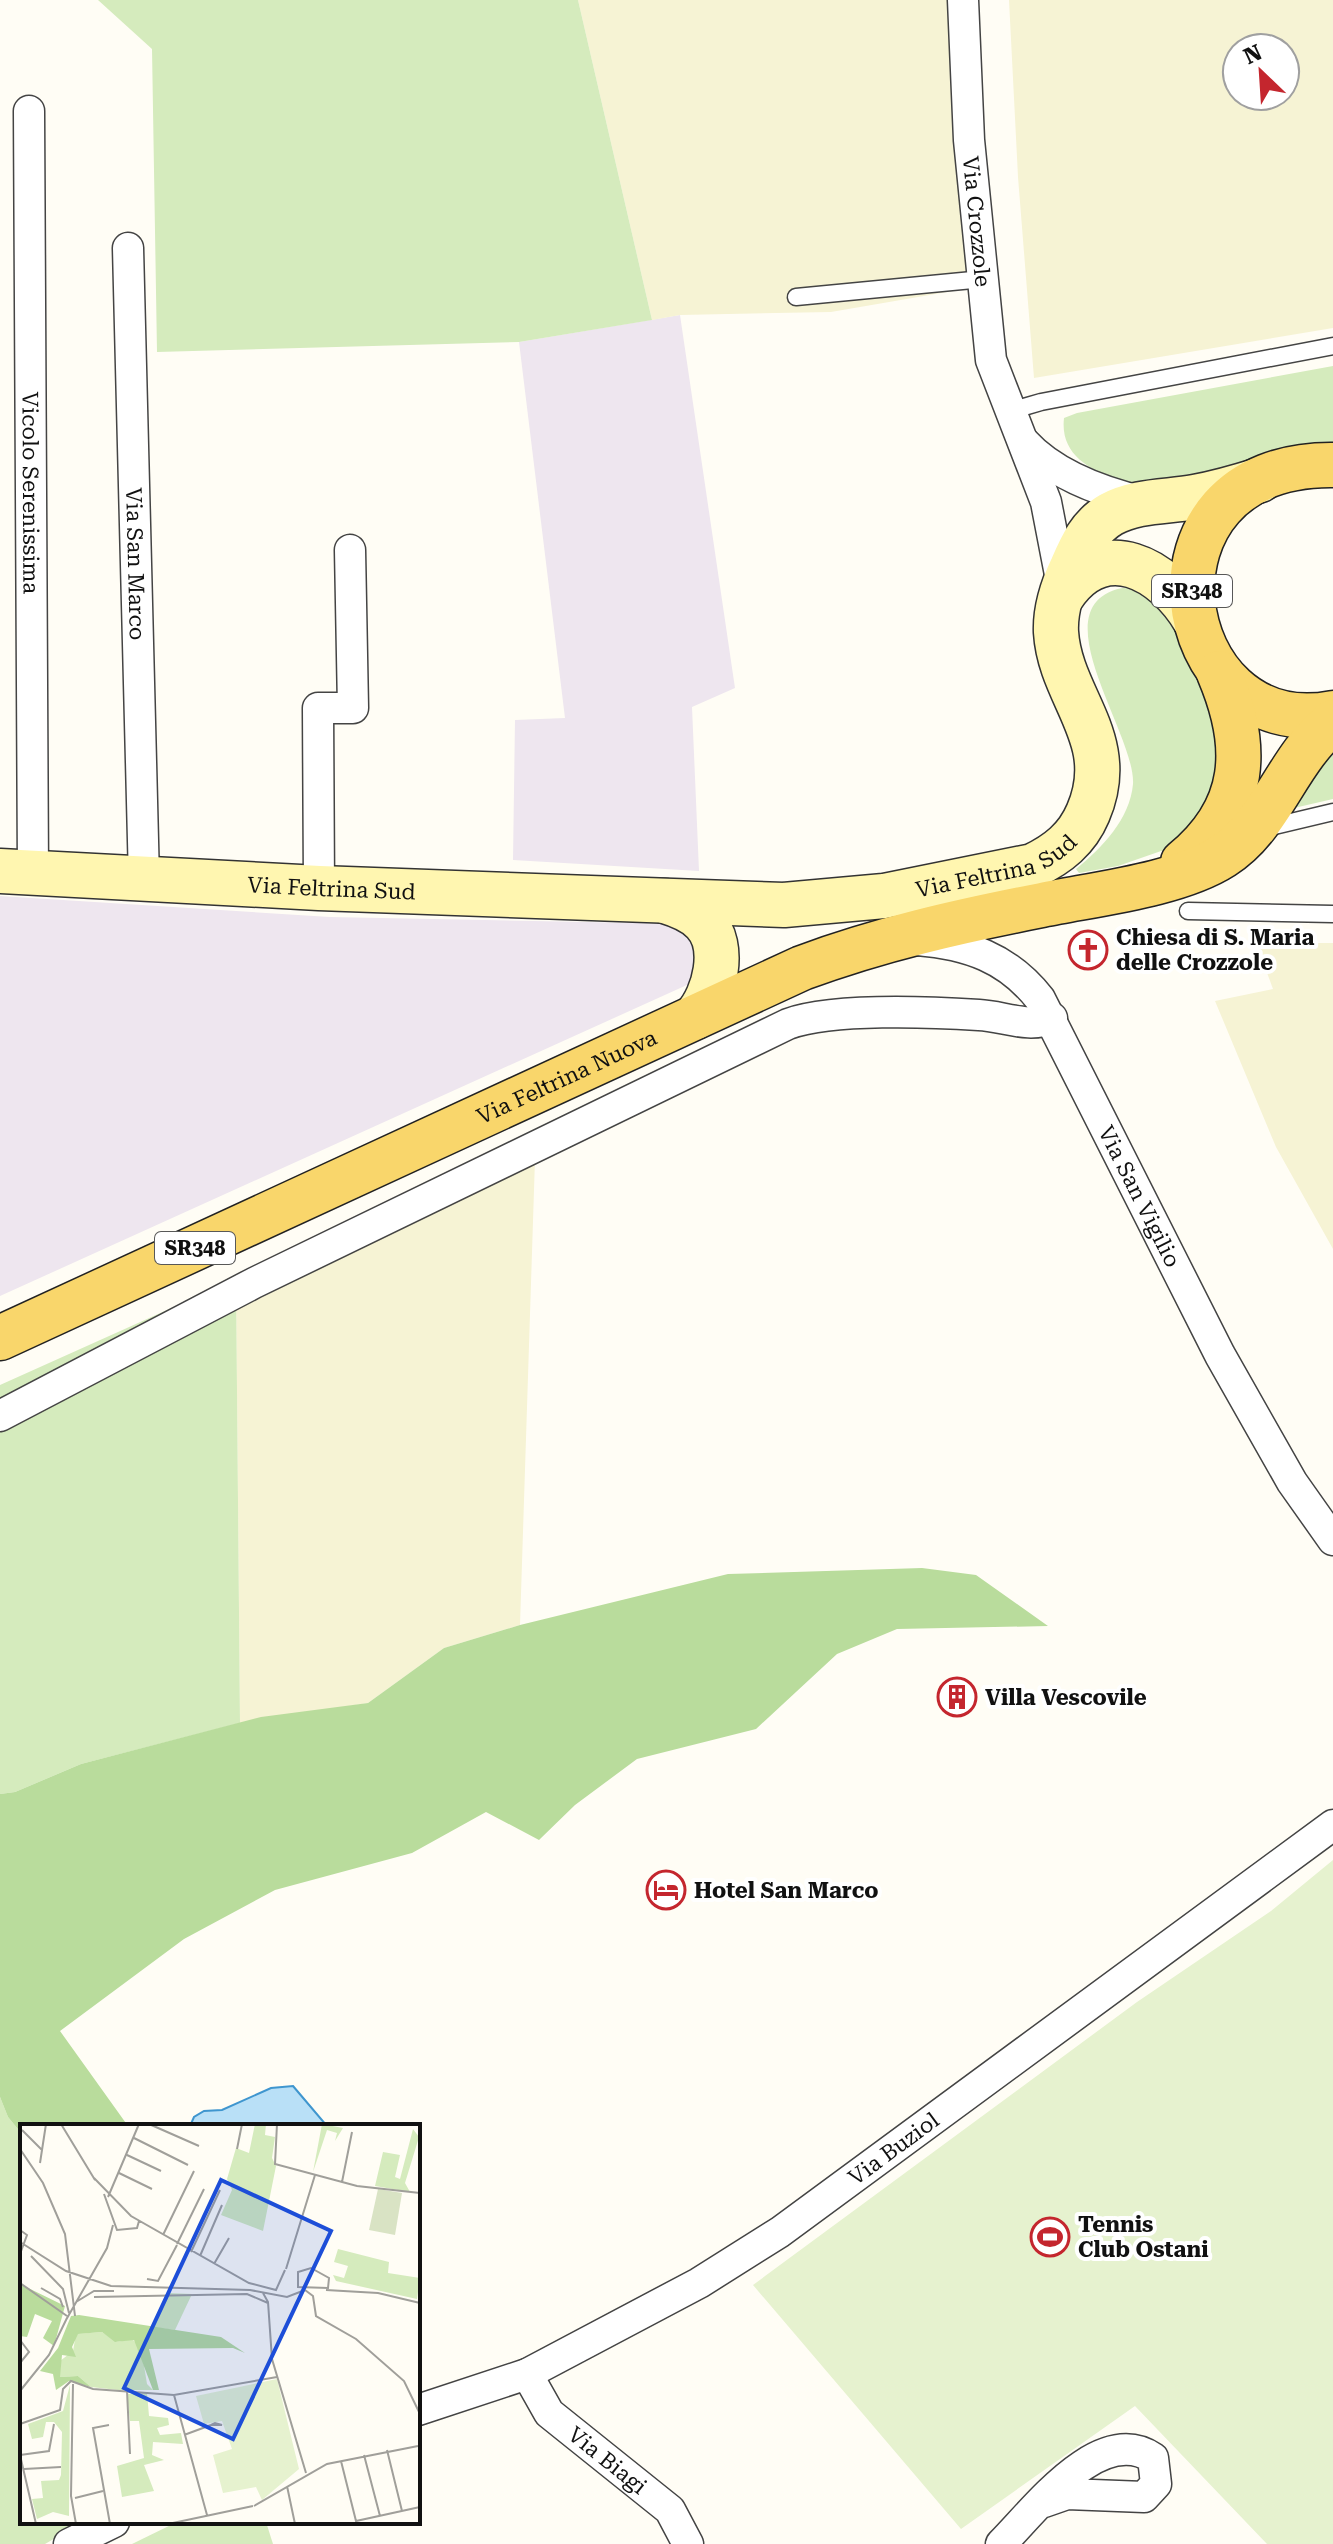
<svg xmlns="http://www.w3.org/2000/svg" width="1333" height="2544" font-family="'Roboto Serif',serif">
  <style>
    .industrial { fill: #eee6ef }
    .farmland { fill: #f6f3d4; fill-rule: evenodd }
    .green { fill: #d5ebbd }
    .forest { fill: #b9dc9c }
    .pitch { fill: #e6f2cf }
    .water { fill: #b9e0f7; stroke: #3f96cf; stroke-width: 2 }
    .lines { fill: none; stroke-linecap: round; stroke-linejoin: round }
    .service-casing { stroke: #444; stroke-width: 19 }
    .minor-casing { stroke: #444; stroke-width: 33 }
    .secondary-casing { stroke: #333; stroke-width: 47 }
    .primary-casing { stroke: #222; stroke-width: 47 }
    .service { stroke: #fff; stroke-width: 16 }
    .minor { stroke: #fff; stroke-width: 30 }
    .secondary { stroke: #fff6b0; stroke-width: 44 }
    .primary { stroke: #f9d66b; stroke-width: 44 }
    .labels { text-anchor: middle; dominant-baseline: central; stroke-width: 8; stroke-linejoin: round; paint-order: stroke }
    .shield { fill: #fff; stroke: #585858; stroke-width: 2 }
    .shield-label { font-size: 20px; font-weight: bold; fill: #111 }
    .street-label { font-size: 22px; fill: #111; stroke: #fff }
    .poi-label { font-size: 22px; font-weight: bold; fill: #111; stroke: #fff; text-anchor: start }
    .inset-road { fill: none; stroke: #a09f9a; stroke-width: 2 }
    .view { fill: #1d4ed8; fill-opacity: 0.15; stroke: #1d4ed8; stroke-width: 4 }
    .inset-edge { fill: none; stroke: #111; stroke-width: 4 }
  </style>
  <rect width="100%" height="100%" fill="#fffdf5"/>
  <!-- industrial -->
  <g class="industrial">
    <path d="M 680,315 L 735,688 L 692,707 L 699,871 L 513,860 L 515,720 L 565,718 L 519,342 Z"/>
    <path d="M 0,896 L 330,917 L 689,924 L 709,975 L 0,1296 Z"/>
  </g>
  <!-- farmland -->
  <g class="farmland">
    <path d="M 578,0 L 965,0 L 982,286 L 831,312 L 680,315 L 652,320 Z"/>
    <path d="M 1009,0 L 1333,0 L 1333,328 L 1034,378 L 1018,177 ZM 1237,48 L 1285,48 L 1285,96 L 1237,96 Z"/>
    <path d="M 1256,943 L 1333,943 L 1333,1249 L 1276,1147 L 1215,1001 L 1273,989 Z"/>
    <path d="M 535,1159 L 520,1625 L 444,1648 L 368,1703 L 240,1723 L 236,1279 Z"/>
  </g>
  <!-- green -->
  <g class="green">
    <path d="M 98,0 L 578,0 L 652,320 L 519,342 L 157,352 L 152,49 Z"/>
    <path d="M 1333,366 L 1333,446 C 1269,444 1210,482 1147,487 C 1138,488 1126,482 1117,479 C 1086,469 1060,452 1064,418 L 1077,413 Z"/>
    <path d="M 1128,587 L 1167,605 L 1219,721 L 1219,788 L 1181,839 L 1164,850 L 1118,866 L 1079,873 L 1076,869 C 1102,848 1130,819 1133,784 C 1136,733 1033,600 1128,587 Z"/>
    <path d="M 1333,744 L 1333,799 L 1294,808 Z"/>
    <path d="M 236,1279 L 240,1723 L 81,1764 L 15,1792 L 0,1794 L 0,1385 Z"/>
    <path d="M 0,2097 L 8,2117 L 22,2134 L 22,2522 L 83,2522 L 45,2544 L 0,2544 Z"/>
    <path d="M 177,2522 L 266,2522 L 273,2544 L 132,2544 Z"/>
  </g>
  <!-- forest -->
  <path class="forest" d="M 922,1568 L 976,1575 L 1048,1626 L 897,1629 L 837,1654 L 756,1729 L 637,1759 L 575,1805 L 539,1840 L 486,1812 L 412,1853 L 275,1890 L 184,1939 L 60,2031 L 128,2126 L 22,2126 L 22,2134 L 8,2117 L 0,2097 L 0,1794 L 15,1792 L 81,1764 L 261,1717 L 368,1703 L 444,1648 L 520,1625 L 728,1574 Z"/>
  <!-- pitch -->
  <path class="pitch" d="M 1333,1860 L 1333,2544 L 1267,2544 L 1135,2406 L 961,2529 L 753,2285 L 1137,2002 L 1271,1911 Z"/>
  <!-- water -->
  <path class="water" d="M 293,2086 L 327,2126 L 190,2126 L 194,2117 L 204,2111 L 222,2110 L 271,2088 Z"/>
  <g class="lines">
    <defs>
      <g id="service">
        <path d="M 796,297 L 983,279"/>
        <path d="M 1010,411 L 1041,402 L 1333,346"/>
        <path d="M 1266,828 L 1333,812"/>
        <path d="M 1188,911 L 1333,914"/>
      </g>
      <g id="minor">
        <path id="s1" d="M 963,0 L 969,140 L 991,360 L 1046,502 L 1062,585"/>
        <path id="s2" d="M 29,111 L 33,874"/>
        <path id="s3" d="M 128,248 L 144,880"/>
        <path d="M 1024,442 C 1054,475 1102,492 1144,502"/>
        <path d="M 319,888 L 318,708 L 353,708 L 350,550"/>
        <path id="s4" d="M 917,940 C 968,944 1008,958 1040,999 L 1220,1355 L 1292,1482 L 1333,1540"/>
        <path d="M 0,1416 L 254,1283 L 788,1024 C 832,1008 931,1012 979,1015 C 1003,1016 1029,1029 1052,1018"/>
        <path id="s5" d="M 527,2374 L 549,2413 L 670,2510 L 688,2544"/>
        <path id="s6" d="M 418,2410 L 527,2374 L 699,2283 L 780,2232 L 1333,1825"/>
        <path d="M 69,2544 L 114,2522"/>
        <path d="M 1001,2544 C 1035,2510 1100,2422 1153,2458 L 1156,2484 L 1144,2497 L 1067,2494 L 1044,2502"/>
      </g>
      <g id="secondary">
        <path d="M 1062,596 C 1103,534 1165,569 1195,620"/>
        <path id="s7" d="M 0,871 L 319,888 L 784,905 L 884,896 L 1033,866 C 1058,854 1077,839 1088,813 C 1120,739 1060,698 1056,632 C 1055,610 1063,586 1072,567 C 1081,546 1090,526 1111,514 C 1137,500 1167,502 1195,497 C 1217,493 1238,487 1260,480"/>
        <path d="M 665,901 C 678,905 695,912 704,922 C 727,946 715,995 695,1017"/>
      </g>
      <g id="primary">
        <path d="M 1333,465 C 1124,463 1168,745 1333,713"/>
        <path d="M 1183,862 C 1248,809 1250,746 1219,673"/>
        <path id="s8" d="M 0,1338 L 802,968 C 880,939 960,921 1042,905 C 1095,894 1178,885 1223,856 C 1272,825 1286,760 1333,722"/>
      </g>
    </defs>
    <!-- service casing -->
    <use href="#service" class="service-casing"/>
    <!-- minor casing -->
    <use href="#minor" class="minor-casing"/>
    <!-- secondary casing -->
    <use href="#secondary" class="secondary-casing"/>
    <!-- primary casing -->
    <use href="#primary" class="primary-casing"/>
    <!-- service -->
    <use href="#service" class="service"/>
    <!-- minor -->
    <use href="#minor" class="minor"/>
    <!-- secondary -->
    <use href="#secondary" class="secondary"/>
    <!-- primary -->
    <use href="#primary" class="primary"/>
  </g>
  <!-- icons -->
  <defs>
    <symbol id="church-ring" viewBox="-11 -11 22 22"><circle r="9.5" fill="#fff" stroke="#c4262e" stroke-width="1.5"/><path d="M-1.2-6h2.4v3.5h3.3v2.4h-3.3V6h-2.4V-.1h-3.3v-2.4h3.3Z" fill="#c4262e"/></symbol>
    <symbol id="building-ring" viewBox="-11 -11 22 22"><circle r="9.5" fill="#fff" stroke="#c4262e" stroke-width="1.5"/><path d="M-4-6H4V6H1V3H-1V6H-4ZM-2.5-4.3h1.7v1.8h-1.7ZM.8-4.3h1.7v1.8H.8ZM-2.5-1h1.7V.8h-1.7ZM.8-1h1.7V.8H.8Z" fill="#c4262e"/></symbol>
    <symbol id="hotel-ring" viewBox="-11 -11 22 22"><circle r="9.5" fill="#fff" stroke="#c4262e" stroke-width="1.5"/><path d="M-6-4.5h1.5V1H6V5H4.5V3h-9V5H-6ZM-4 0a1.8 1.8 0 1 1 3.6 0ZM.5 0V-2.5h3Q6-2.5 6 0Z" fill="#c4262e"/></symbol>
    <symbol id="stadium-ring" viewBox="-11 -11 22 22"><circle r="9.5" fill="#fff" stroke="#c4262e" stroke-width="1.5"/><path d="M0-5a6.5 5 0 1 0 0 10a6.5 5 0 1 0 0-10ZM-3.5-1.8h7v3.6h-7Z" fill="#c4262e"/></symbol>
  </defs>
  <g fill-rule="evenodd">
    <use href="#church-ring" x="1066" y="928" width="44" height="44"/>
    <use href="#building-ring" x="935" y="1675" width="44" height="44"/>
    <use href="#hotel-ring" x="644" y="1868" width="44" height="44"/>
    <use href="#stadium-ring" x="1028" y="2215" width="44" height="44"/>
  </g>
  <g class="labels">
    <!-- shield labels -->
    <g class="shield">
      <rect x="1152" y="575" width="80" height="32" rx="6"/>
      <rect x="155" y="1232" width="80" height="32" rx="6"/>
    </g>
    <g class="shield-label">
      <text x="1192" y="591">SR348</text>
      <text x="195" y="1248">SR348</text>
    </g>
    <!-- street labels -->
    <g class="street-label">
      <text stroke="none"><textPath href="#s1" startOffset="222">Via Crozzole</textPath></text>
      <text stroke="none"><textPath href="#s2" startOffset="382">Vicolo Serenissima</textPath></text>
      <text stroke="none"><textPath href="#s3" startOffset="316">Via San Marco</textPath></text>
      <text stroke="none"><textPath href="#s7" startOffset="1002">Via Feltrina Sud</textPath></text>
      <text stroke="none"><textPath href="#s7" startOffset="332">Via Feltrina Sud</textPath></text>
      <text stroke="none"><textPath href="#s8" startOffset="624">Via Feltrina Nuova</textPath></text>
      <text stroke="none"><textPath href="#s4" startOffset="362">Via San Vigilio</textPath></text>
      <text stroke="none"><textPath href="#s6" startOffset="546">Via Buziol</textPath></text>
      <text stroke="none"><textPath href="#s5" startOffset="120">Via Biagi</textPath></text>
    </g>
    <!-- poi labels -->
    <g class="poi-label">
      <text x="1116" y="937">Chiesa di S. Maria<tspan x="1116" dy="25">delle Crozzole</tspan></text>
      <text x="985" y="1697">Villa Vescovile</text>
      <text x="694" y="1890">Hotel San Marco</text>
      <text x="1078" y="2224">Tennis<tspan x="1078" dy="25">Club Ostani</tspan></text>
    </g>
  </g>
  <!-- overview -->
  <g transform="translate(20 2124)">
    <rect width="400" height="400" fill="#fffdf5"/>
    <path d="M 235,0 L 246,0 L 245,11 L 255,13 L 252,34 L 256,42 L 243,107 L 201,91 L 212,66 L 207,55 L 216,24 L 229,29 ZM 302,0 L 323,4 L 315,17 L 317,9 L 307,6 L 293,48 ZM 393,5 L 399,13 L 385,59 L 390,68 L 355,62 L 363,28 L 380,31 L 375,53 L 380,55 ZM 318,125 L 369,138 L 368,149 L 400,154 L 397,175 L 316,157 L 313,151 L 324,154 L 328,142 L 314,138 ZM 148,169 L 172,170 L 155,206 L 132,203 ZM 82,208 L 97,218 L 112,215 L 121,223 L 127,260 L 133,266 L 98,266 L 71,263 L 58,252 L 40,253 L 40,237 L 53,227 L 56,210 ZM 50,261 L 49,392 L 33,388 L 17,395 L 12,375 L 23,374 L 21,357 L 39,356 L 41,351 L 42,308 L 34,298 L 26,298 L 23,313 L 12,315 L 8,300 L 43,287 ZM 127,269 L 129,292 L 148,294 L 149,301 L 137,304 L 140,311 L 161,309 L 163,320 L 133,318 L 132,331 L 144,336 L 124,341 L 134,367 L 102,373 L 97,342 L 124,334 L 119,297 L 110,297 L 107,270 Z" fill="#d5ebbd"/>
    <path d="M 0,160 L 45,182 L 34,222 L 23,214 L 32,197 L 15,190 L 7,213 L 0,212 ZM 59,191 L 201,213 L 225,229 L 213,224 L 129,225 L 139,266 L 133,266 L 114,216 L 95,218 L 82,208 L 58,210 L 52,223 L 56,233 L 42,231 L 40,253 L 58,252 L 71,263 L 49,257 L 36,266 L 33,250 L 20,247 L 38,224 L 51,192 Z" fill="#b9dc9c"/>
    <path d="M 358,65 L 382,69 L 375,111 L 349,106 Z" fill="#d9e3c4"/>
    <path d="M 257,255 L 279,345 L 242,376 L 236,363 L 203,369 L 193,331 L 212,325 L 202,297 L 184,300 L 176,272 Z" fill="#e6f2cf"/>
    <path class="inset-road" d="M 41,0 L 75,56M 129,0 L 179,22M 257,0 L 255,40 L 337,62 L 400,69M 2,6 L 22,26M 114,14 L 168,41M 0,25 L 23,59 L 45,110 L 55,192M 217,25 L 222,0M 107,31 L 141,47M 20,39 L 26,0M 99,49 L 132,65M 74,54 L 111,92 L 229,159 L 256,166 L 265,146M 322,58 L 332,8M 84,70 L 97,106 L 117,104 L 119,97M 88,73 L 119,0M 0,106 L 7,111 L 0,130M 143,111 L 174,47M 0,118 L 46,147 L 91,162 L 230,166 L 267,173 L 285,166M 157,120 L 184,65M 171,128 L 200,66M 11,132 L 43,165 L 49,189M 180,132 L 202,81M 194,140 L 209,114M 291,144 L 309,154 L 308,164 L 278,163 L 278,148 ZM 266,145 L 295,51M 127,155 L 138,157 L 157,121M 0,159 L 47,192M 21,164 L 40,175 L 43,183M 285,166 L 293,172 L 296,192 L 336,215 L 384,257 L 400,290M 306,166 L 358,169 L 400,179M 243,169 L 248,178 L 252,235 L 286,349M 74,173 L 227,170 L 248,179M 56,178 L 74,167 L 94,167M 46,196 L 87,124 L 93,101M 0,216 L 9,228 L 0,239M 53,260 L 51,372 L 56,400M 0,267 L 29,231 L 47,194M 107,267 L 110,330M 154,271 L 187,391M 0,300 L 40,286 L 43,265 L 51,257 L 73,265 L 154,271 L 257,253M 89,301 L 73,304 L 90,400M 164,311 L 191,301 L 195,299 L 202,301 L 191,301M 367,326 L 382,387M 0,331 L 16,400M 0,331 L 29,327 L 34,300M 344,331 L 360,392M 321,337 L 336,397 L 400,383M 4,345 L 41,343M 267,362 L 275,400M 55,374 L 83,367M 234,382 L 307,340 L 398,322M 148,400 L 233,382"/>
    <path class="view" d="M 201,56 L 311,107 L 213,315 L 104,264 Z"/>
    <rect width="400" height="400" class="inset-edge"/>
  </g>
  <!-- north arrow -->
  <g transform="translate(1261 72) rotate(335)"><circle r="38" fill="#ffffff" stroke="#a0a0a0" stroke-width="2"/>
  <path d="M0-6L14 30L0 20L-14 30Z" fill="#c4262e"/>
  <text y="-12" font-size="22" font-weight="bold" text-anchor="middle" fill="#111111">N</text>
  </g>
</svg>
